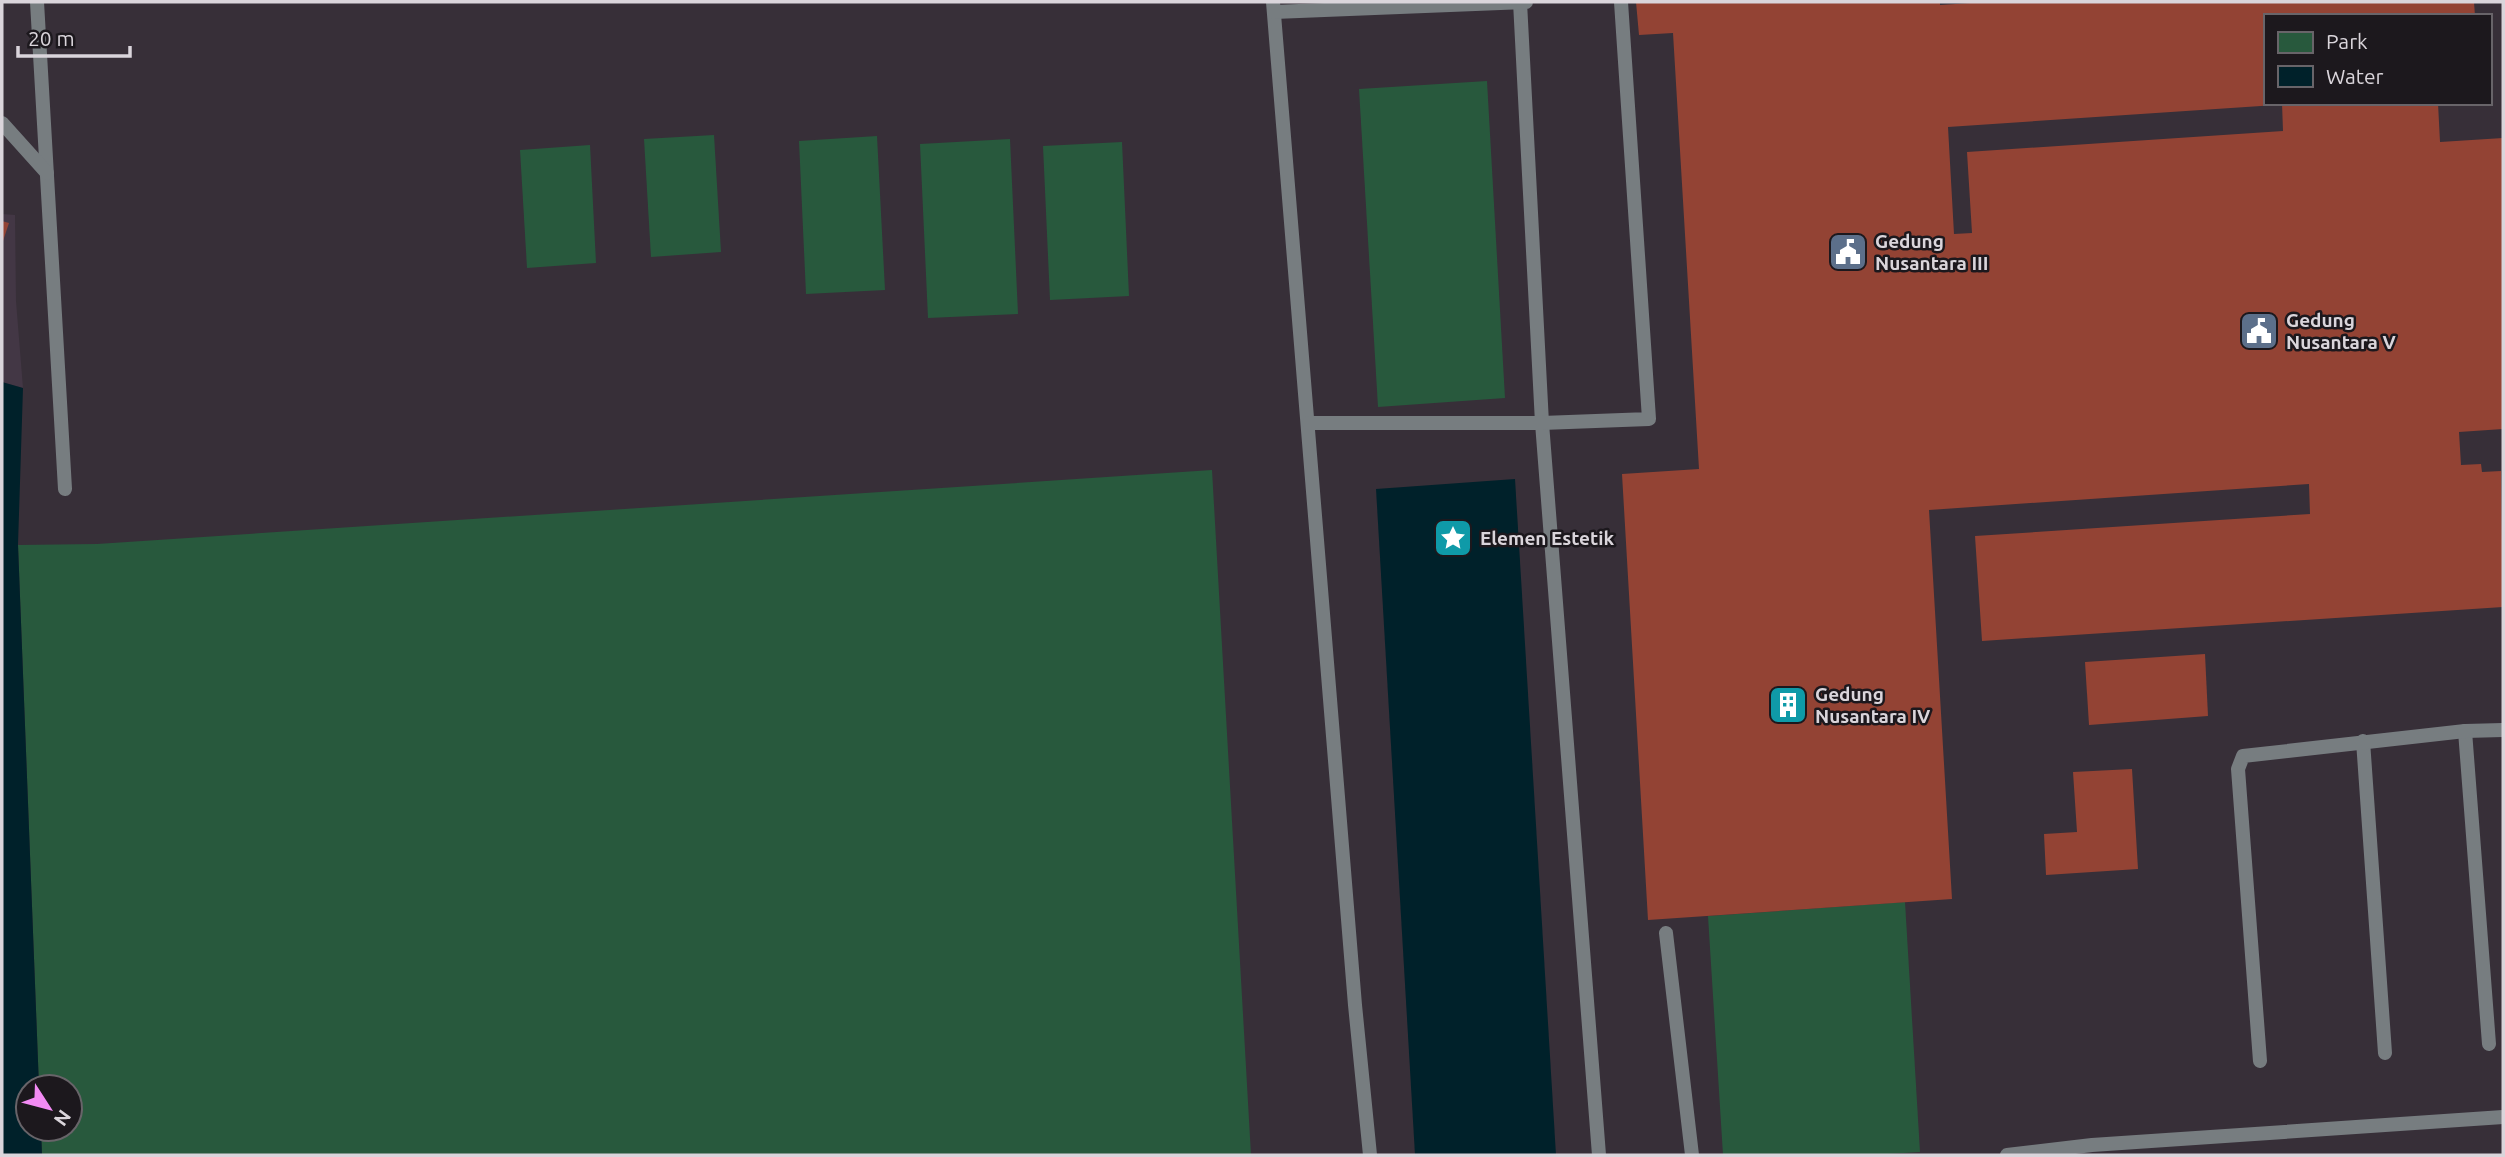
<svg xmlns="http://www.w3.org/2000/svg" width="2505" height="1157" font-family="Ubuntu,sans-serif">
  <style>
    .built { fill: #433745 }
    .green { fill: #28593d }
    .water { fill: #00212a }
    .building { fill: #934334 }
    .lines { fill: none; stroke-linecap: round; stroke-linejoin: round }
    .lane { stroke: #777d80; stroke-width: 14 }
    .labels { text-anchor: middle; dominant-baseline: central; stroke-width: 5; stroke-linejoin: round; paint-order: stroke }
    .poi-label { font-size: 19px; font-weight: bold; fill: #dad5db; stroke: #1c181d; text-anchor: start }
  </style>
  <rect width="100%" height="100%" fill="#372f38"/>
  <!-- built -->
  <path class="built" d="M 2,214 L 15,215 L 16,301 L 23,388 L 2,382 Z"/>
  <!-- green -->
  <g class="green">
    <path d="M 1487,81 L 1505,398 L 1378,407 L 1359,89 Z"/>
    <path d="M 714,135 L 721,252 L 651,257 L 644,139 Z"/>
    <path d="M 877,136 L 885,290 L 806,294 L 799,141 Z"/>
    <path d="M 1010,139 L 1018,314 L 928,318 L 920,144 Z"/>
    <path d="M 1122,142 L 1129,296 L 1050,300 L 1043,146 Z"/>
    <path d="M 590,145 L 596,263 L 527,268 L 520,150 Z"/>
    <path d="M 1212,470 L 1251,1155 L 42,1155 L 41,1129 L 70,1129 L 70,1087 L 39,1087 L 18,545 L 97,544 Z"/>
    <path d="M 1905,902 L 1920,1152 L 1872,1155 L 1723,1155 L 1708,916 Z"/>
  </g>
  <!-- water -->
  <g class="water">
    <path d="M 2,382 L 23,388 L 18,545 L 39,1087 L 28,1087 L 28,1129 L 41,1129 L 42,1155 L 2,1155 Z"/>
    <path d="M 1515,479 L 1556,1155 L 1415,1155 L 1376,489 Z"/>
  </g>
  <!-- building -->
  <g class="building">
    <path d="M 1636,2 L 1940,2 L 1940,5 L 1986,2 L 2474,2 L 2475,16 L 2265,16 L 2265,103 L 2276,103 L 2276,105 L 1948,127 L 1954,234 L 1972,233 L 1967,152 L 2283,131 L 2282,103 L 2438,103 L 2440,142 L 2503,138 L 2503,429 L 2459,432 L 2461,465 L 2481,464 L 2482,472 L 2501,471 L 2503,607 L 1982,641 L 1975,536 L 2310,514 L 2309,484 L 1929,510 L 1952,899 L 1648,920 L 1622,474 L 1699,469 L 1673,33 L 1639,35 Z"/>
    <path d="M 2,221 L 9,223 L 2,244 Z"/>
    <path d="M 2205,654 L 2208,716 L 2089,725 L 2085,662 Z"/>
    <path d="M 2132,769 L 2138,869 L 2046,875 L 2044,834 L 2077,832 L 2073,772 Z"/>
  </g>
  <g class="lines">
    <!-- lane -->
    <g class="lane">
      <path d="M 37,2 L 65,489"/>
      <path d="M 1273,2 L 1355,1005 L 1370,1155"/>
      <path d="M 1520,2 L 1542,423 L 1599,1155"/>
      <path d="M 1274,12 L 1526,2"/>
      <path d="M 2,123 L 47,173"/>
      <path d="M 1309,423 L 1542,423 L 1649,419 L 1621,2"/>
      <path d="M 2465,731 L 2489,1044"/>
      <path d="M 2363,741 L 2385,1053"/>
      <path d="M 1666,933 L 1692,1155"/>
      <path d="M 2260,1061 L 2238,769 L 2243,756 L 2465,731 L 2503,730"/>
      <path d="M 2007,1155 L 2092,1145 L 2503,1117"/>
    </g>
  </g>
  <!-- icons -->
  <defs>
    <symbol id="civic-square" viewBox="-11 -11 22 22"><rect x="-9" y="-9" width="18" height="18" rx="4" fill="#5c6f8a" stroke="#1c181d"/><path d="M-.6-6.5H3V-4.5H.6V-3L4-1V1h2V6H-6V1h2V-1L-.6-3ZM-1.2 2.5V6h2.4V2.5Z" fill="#fff"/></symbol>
    <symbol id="sight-square" viewBox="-11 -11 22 22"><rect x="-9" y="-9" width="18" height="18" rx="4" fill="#0f9aa8" stroke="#1c181d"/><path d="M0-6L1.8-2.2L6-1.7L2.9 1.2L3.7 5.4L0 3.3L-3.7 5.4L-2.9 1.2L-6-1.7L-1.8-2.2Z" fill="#fff"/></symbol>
    <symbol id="building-square" viewBox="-11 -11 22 22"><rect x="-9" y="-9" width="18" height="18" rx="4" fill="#0f9aa8" stroke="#1c181d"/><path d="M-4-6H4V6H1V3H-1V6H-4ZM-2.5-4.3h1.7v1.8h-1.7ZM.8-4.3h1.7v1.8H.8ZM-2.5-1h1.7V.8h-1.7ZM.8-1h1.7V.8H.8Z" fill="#fff"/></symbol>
  </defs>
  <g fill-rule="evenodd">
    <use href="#civic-square" x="1826" y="230" width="44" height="44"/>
    <use href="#civic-square" x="2237" y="309" width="44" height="44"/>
    <use href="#sight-square" x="1431" y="516" width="44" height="44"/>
    <use href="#building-square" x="1766" y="683" width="44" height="44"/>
  </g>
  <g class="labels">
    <!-- poi labels -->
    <g class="poi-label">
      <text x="1875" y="241">Gedung<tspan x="1875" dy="22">Nusantara III</tspan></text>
      <text x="2286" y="320">Gedung<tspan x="2286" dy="22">Nusantara V</tspan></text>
      <text x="1480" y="538">Elemen Estetik</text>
      <text x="1815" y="694">Gedung<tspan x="1815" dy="22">Nusantara IV</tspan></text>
    </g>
  </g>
  <!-- border -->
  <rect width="2505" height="1157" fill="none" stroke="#dad5db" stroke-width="7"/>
  <!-- legend -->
  <rect x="2264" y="14" width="228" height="91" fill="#1c181d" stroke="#686469" stroke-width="2"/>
  <rect x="2278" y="32" width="35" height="21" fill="#28593d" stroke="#686469" stroke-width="2"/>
  <text x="2326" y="49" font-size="21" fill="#dad5db">Park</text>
  <rect x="2278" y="66" width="35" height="21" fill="#00212a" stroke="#686469" stroke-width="2"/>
  <text x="2326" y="84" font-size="21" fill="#dad5db">Water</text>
  <!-- north arrow -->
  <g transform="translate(49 1108) rotate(126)"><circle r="33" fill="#1c181d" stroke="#686469" stroke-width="2"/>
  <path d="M0-5L12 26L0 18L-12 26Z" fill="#f28af3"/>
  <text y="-10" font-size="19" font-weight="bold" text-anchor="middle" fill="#dad5db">N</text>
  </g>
  <!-- scale -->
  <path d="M18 46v10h112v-10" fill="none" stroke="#dad5db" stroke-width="3.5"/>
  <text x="28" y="46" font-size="21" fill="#dad5db" stroke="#1c181d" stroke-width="5" paint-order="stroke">20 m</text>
</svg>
